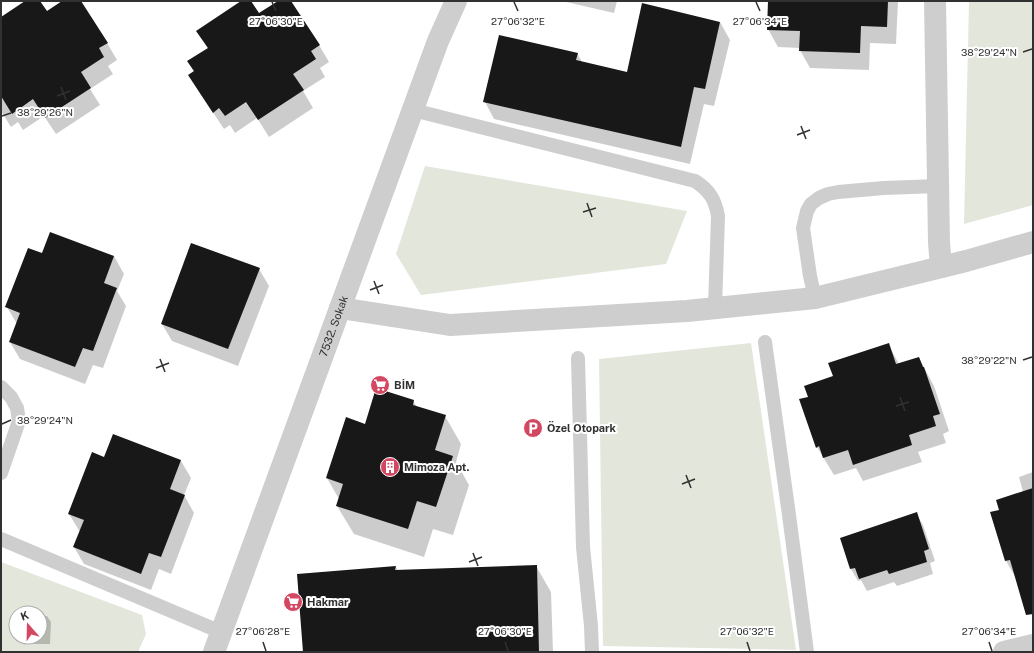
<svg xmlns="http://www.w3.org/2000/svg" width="1034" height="653" font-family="'Public Sans',sans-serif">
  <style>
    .green { fill: #e3e7db; fill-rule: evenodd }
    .shadow { fill: #0003 }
    .building { fill: #181818 }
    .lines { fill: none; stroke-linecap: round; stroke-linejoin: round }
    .lane { stroke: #cecece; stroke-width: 14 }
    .street { stroke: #cecece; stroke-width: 22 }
    .ticks { fill: none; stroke: #313131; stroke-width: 1.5 }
    .labels { text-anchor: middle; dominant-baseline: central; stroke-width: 4; stroke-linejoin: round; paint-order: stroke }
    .street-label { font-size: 11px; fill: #313131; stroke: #fff }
    .poi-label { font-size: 11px; font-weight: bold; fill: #313131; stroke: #fff; text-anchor: start }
    .ticks-label { font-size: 10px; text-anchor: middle; fill: #313131; stroke: #fff; stroke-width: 4; stroke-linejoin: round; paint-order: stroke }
  </style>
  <rect width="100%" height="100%" fill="#fff"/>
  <!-- green -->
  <g class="green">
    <path d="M 969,1 L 1033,1 L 1033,205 L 964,224 Z"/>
    <path d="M 425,166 L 687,211 L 666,264 L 421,295 L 396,254 Z"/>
    <path d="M 751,343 L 796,650 L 603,646 L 599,359 Z"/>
    <path d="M 1,562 L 142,615 L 146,634 L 138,652 L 1,652 ZM 16,613 L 40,613 L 40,637 L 16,637 Z"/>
  </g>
  <!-- shadow -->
  <g class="shadow">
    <path d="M 27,1 L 39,1 L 46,12 L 63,1 L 69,1 L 107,43 L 117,60 L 108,66 L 113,74 L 90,89 L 100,105 L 56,134 L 44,116 L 23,130 L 18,122 L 11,127 L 1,111 L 1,18 Z"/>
    <path d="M 243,1 L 250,1 L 258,15 L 280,1 L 319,45 L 329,62 L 320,68 L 325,77 L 303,91 L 313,108 L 269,137 L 257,118 L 235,133 L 230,125 L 224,129 L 189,76 L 194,72 L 188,61 L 208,49 L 198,31 Z"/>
    <path d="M 562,1 L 617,1 L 614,13 Z"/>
    <path d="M 769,1 L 898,1 L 896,44 L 870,43 L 869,70 L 810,68 L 800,50 L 800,48 L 778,47 L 768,29 Z"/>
    <path d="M 720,22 L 730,40 L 714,106 L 704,104 L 690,164 L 494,119 L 485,102 L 577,53 L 582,62 L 628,73 Z"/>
    <path d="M 42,254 L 114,256 L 124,274 L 117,291 L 126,306 L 103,368 L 93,365 L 85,384 L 20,359 L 10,342 L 17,324 L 7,307 Z"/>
    <path d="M 259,269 L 269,286 L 238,366 L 172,341 L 162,324 Z"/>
    <path d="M 888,344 L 899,364 L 919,358 L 934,386 L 949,431 L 943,434 L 946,443 L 918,452 L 922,462 L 863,481 L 856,468 L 834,475 L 817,447 L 809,397 L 834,377 Z"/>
    <path d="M 413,401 L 417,407 L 445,416 L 461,444 L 456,462 L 469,485 L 453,535 L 433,529 L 424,557 L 354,534 L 337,506 L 339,499 L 327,478 L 366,425 Z"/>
    <path d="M 104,458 L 181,461 L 191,478 L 184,495 L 194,513 L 171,574 L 159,569 L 151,590 L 84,564 L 74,547 L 80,532 L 69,514 Z"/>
    <path d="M 1033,472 L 1033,587 L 1016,578 L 1006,561 L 992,513 L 1000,510 L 1023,492 L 1019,477 Z"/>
    <path d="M 916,513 L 923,525 L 935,561 L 930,563 L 933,574 L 897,586 L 894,582 L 867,591 L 861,580 L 858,581 L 851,569 Z"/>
    <path d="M 536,566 L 551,592 L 553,652 L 304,652 L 396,567 L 398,571 Z"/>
    <path d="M 40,616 L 47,616 L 51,622 L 50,644 L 25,644 L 22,637 L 40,637 Z"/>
  </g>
  <!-- building -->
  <g class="building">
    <path d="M 25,1 L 40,1 L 47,11 L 62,1 L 81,1 L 108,43 L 99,48 L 104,57 L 81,72 L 91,88 L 45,118 L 33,99 L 12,114 L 1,96 L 1,17 Z"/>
    <path d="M 241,1 L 251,1 L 259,13 L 278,1 L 291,1 L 320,45 L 311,51 L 316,59 L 293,74 L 304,90 L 258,120 L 246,102 L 225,116 L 219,108 L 213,113 L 188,75 L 194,71 L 187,61 L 208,48 L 196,31 Z"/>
    <path d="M 768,1 L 888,1 L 887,27 L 861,26 L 860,53 L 799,51 L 800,31 L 767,30 Z"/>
    <path d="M 642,3 L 720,22 L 705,89 L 694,87 L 681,147 L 483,102 L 499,35 L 578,53 L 576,60 L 627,72 Z"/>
    <path d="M 50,232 L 114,256 L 104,283 L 117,288 L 93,351 L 83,348 L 75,367 L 9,342 L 20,313 L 5,307 L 28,248 L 42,253 Z"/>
    <path d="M 191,243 L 260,268 L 228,349 L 161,324 Z"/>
    <path d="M 889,343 L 896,364 L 919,357 L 923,367 L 924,367 L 940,414 L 933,416 L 936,426 L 909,435 L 912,445 L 853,465 L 848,450 L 823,458 L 819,446 L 816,448 L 799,399 L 808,397 L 804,386 L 833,376 L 828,363 Z"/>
    <path d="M 376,388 L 414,400 L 413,405 L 446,415 L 435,450 L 453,456 L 436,507 L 417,501 L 408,529 L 336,506 L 343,484 L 326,478 L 346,417 L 365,424 Z"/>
    <path d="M 113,434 L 181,460 L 170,489 L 185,495 L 161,557 L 149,553 L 141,574 L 73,547 L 84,520 L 68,514 L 92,452 L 104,457 Z"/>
    <path d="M 1033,488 L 1033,614 L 1026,615 L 1010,560 L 1005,561 L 990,512 L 999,510 L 996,500 Z"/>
    <path d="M 917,512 L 929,549 L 924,551 L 927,562 L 889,574 L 887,570 L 859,579 L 855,568 L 850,569 L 840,538 Z"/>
    <path d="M 537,565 L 539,652 L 303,652 L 297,574 L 396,566 L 395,570 Z"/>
  </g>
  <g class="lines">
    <!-- lane -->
    <g class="lane">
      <path d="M 413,110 L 695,181 C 709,190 715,199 718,216 L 715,308"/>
      <path d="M 815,298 L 810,276 L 803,228 L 807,211 L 811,204 L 819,198 L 828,194 L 838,192 L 884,188 L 938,186"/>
      <path d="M 765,342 L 789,515 L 807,652"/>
      <path d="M 578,358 L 583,547 L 591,626 L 592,652"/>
      <path d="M 1,387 L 11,397 L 17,408 L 19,421 L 1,473"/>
      <path d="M 1,539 L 221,632"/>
    </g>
    <!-- street -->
    <g class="street">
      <path d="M 935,1 L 939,242 L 941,267"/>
      <path d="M 340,308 L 450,325 L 687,311 L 815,298 L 966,261 L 1033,242"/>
      <path id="s1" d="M 214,652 L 438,41 L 456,1"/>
      <path d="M 1004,652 L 1033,645"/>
    </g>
  </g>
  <!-- ticks -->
  <path class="ticks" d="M 272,2 L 276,11M 514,2 L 518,11M 756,2 L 760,11M 1023,52 L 1032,49M 61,87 L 66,100M 57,96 L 70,91M 2,116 L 11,113M 801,126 L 806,139M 797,135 L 810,130M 587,203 L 592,217M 583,212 L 596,208M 374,281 L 379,294M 370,290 L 383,285M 160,359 L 165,372M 1023,360 L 1032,357M 156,368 L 169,363M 900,397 L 905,411M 896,406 L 909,402M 2,424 L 11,420M 686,475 L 691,488M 682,484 L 695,479M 473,553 L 478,566M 469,562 L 482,557M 263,642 L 266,651M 505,642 L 508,651M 747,642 L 750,651M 989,642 L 992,651"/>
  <!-- icons -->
  <defs>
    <symbol id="supermarket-disc" viewBox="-11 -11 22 22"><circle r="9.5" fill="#d44762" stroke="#fff"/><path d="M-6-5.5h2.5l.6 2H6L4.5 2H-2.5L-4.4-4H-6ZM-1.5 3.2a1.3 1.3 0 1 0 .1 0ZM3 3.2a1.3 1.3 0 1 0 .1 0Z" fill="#fff"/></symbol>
    <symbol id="parking-disc" viewBox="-11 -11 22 22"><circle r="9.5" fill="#d44762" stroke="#fff"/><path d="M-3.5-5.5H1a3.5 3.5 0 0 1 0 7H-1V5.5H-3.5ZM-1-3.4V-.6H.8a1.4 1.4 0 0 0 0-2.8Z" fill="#fff"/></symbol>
    <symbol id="building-disc" viewBox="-11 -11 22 22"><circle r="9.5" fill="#d44762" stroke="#fff"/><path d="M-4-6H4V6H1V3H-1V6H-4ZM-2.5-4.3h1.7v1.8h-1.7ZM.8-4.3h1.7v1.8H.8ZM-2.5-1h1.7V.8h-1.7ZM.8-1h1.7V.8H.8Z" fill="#fff"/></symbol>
  </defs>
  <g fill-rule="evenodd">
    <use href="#supermarket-disc" x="369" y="374" width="22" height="22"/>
    <use href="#parking-disc" x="522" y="417" width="22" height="22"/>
    <use href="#building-disc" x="379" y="456" width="22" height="22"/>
    <use href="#supermarket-disc" x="282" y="591" width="22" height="22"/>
  </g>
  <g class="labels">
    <!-- street labels -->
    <g class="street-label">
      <text stroke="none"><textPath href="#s1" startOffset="347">7532. Sokak</textPath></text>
    </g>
    <!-- poi labels -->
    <g class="poi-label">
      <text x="394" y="385">BİM</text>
      <text x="547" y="428">Özel Otopark</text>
      <text x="404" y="467">Mimoza Apt.</text>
      <text x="307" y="602">Hakmar</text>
    </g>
  </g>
  <g class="ticks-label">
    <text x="276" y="25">27°06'30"E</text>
    <text x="518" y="25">27°06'32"E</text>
    <text x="760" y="25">27°06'34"E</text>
    <text x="989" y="56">38°29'24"N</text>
    <text x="45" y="116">38°29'26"N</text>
    <text x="989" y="364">38°29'22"N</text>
    <text x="45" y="424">38°29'24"N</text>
    <text x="263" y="635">27°06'28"E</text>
    <text x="505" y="635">27°06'30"E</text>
    <text x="747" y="635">27°06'32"E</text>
    <text x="989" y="635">27°06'34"E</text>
  </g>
  <!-- border -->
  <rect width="1034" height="653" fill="none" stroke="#313131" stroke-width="4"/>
  <!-- north arrow -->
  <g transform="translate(28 625) rotate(340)"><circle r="19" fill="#ffffff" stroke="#adadad"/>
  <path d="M0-3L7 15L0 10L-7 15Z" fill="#d44762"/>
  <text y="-6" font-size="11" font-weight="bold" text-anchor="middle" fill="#313131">K</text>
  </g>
</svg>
